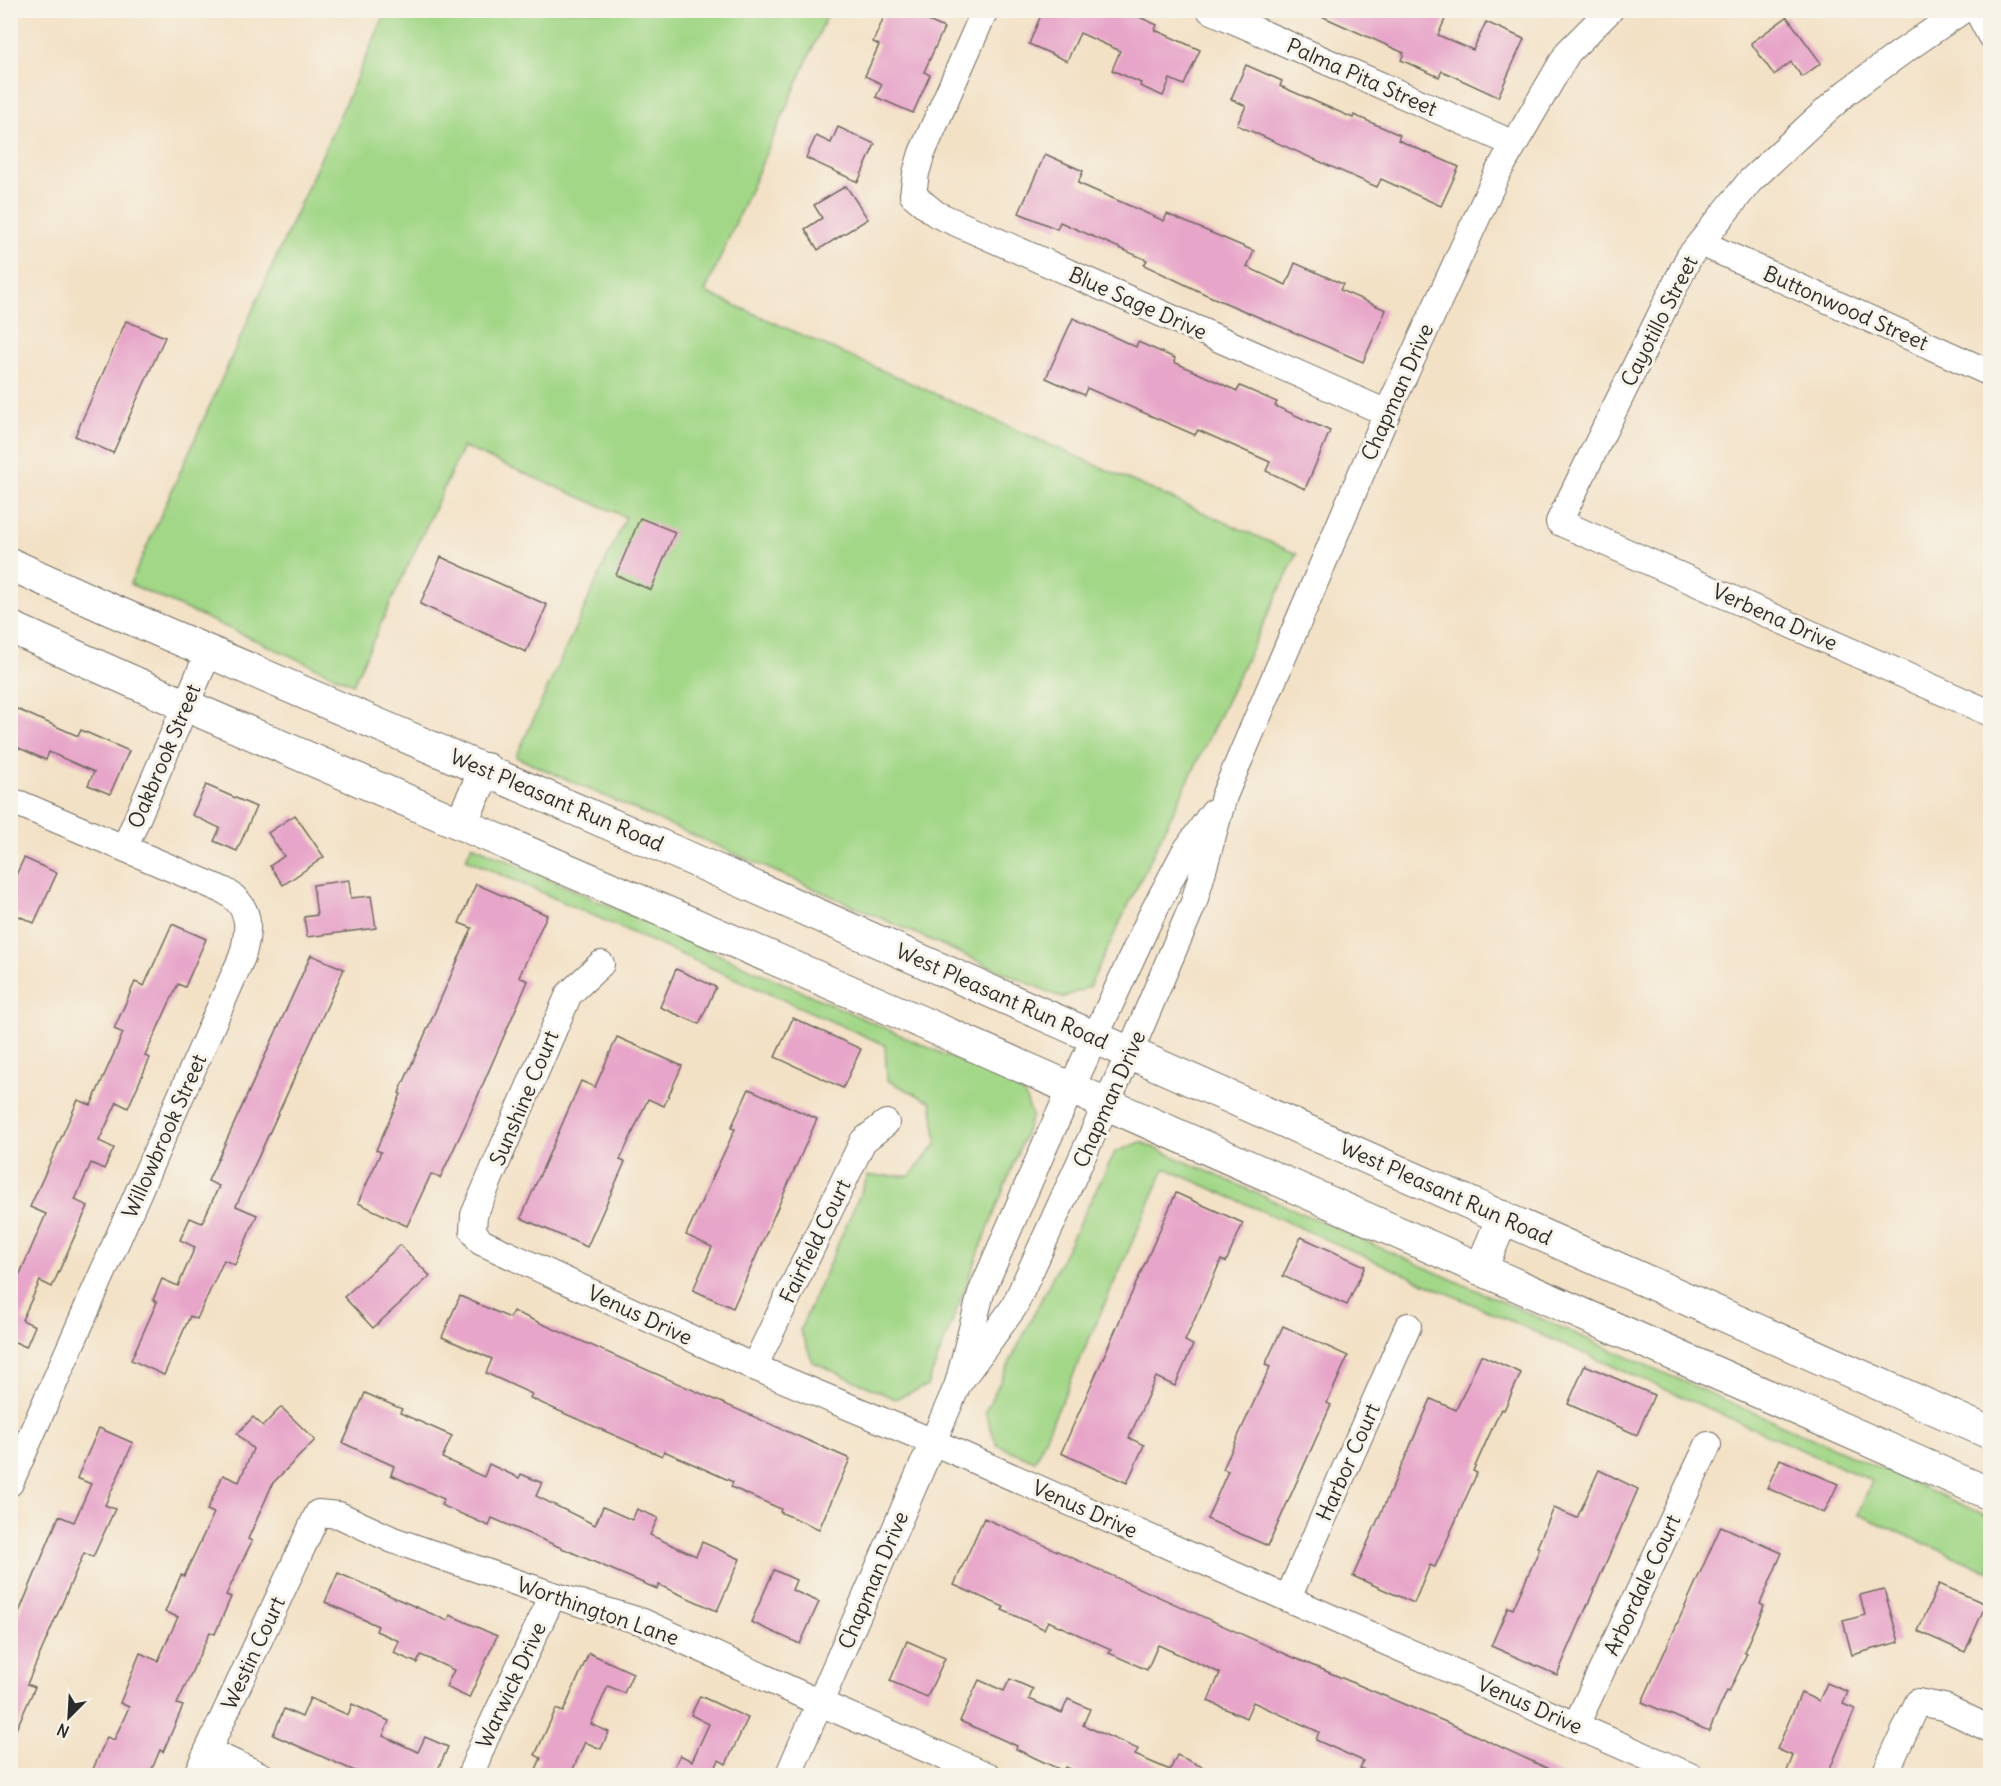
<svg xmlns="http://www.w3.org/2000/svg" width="2001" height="1786" font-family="Delius,sans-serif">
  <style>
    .green { fill: #a2d787; stroke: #668159; stroke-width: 1.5 }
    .building { fill: #e7a5c9 }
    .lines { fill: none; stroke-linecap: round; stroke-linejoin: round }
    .minor-casing { stroke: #716b61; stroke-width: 28 }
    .major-casing { stroke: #716b61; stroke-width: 34 }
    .minor { stroke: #fff; stroke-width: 26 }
    .major { stroke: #fff; stroke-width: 32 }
    .labels { text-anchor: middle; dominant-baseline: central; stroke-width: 6; stroke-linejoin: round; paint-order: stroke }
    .street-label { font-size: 21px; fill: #2b2b2b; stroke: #f7f3e8 }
  </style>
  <rect width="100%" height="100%" fill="#f7f3e8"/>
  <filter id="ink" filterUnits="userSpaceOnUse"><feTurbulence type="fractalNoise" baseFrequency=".0167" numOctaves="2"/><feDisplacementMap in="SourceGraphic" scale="12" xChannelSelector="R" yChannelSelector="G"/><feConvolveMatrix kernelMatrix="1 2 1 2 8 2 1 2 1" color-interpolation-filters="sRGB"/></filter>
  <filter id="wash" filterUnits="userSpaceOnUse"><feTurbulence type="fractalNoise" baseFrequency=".008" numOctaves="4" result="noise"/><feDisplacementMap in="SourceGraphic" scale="24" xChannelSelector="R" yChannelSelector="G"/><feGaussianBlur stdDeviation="1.35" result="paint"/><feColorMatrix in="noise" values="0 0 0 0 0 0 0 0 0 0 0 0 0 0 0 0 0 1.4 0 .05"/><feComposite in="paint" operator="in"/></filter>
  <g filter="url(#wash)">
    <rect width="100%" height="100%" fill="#f3e1c6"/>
    <!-- green -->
    <g class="green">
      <path d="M 387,10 L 829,11 L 705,292 L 1297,554 L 1089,987 L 1062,998 L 516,757 L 626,517 L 463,447 L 353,684 L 130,584 Z"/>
      <path d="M 472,845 L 1022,1089 L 1032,1116 L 927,1386 L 895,1399 L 813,1362 L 800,1330 L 868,1176 L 910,1176 L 937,1143 L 931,1102 L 887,1080 L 885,1045 L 466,859 Z"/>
      <path d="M 1141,1142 L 1990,1517 L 1990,1572 L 1858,1514 L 1872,1481 L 1165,1168 L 1035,1461 L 997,1445 L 985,1412 L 1115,1152 Z"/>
    </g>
    <g id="blocks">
      <!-- building -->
      <g class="building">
        <path d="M 887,10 L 904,10 L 944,28 L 924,72 L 930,75 L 913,113 L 876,97 L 882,84 L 865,76 L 879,45 L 873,42 Z"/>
        <path d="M 1043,10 L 1124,10 L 1157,25 L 1155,30 L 1200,50 L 1184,85 L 1170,79 L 1163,96 L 1140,86 L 1141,83 L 1112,70 L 1120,51 L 1080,33 L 1067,61 L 1029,44 Z"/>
        <path d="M 1308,10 L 1432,10 L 1446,17 L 1438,35 L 1473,50 L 1486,22 L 1524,39 L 1498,97 L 1442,71 L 1439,77 L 1401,60 L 1404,53 Z"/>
        <path d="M 1787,17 L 1821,63 L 1802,77 L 1791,62 L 1774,75 L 1751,43 Z"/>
        <path d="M 1246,65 L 1282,81 L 1280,86 L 1353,118 L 1354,115 L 1400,135 L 1398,140 L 1459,167 L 1441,206 L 1381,179 L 1377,187 L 1237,125 L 1246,106 L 1231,99 Z"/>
        <path d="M 838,127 L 875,144 L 858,182 L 806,158 L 816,136 L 831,143 Z"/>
        <path d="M 1045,154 L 1083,171 L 1078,183 L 1164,221 L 1167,214 L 1254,251 L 1247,267 L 1286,285 L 1295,263 L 1343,284 L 1340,290 L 1386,310 L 1363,362 L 1207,295 L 1144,265 L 1147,260 L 1060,222 L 1057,229 L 1019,213 Z"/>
        <path d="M 846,186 L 868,219 L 818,250 L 805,229 L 822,218 L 814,205 Z"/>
        <path d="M 1073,318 L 1136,347 L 1138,342 L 1175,358 L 1174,362 L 1237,391 L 1240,386 L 1277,402 L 1275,406 L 1330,431 L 1305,489 L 1266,471 L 1270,462 L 1198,430 L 1195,435 L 1087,388 L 1084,395 L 1046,378 Z"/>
        <path d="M 126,321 L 165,337 L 113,453 L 75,436 Z"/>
        <path d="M 640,518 L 675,532 L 651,590 L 616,575 Z"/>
        <path d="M 441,557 L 547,605 L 526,652 L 420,604 Z"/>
        <path d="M 10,706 L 78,736 L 81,730 L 129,751 L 110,794 L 88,785 L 94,772 L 49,752 L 46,760 L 10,744 Z"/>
        <path d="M 206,785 L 256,807 L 237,851 L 214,841 L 220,828 L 192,815 Z"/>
        <path d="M 295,815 L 324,857 L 283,885 L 270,866 L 284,856 L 268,833 Z"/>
        <path d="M 24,858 L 57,873 L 34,923 L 10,912 L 10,888 Z"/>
        <path d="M 349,880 L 351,898 L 371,896 L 376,928 L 307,937 L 304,917 L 317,915 L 313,885 Z"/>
        <path d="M 476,884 L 547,915 L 519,977 L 528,981 L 466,1123 L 440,1178 L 431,1174 L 407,1226 L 358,1203 L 381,1152 L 376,1150 L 401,1094 L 399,1093 L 472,928 L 459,923 Z"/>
        <path d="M 172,924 L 206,939 L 185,987 L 178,984 L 145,1056 L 150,1058 L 128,1108 L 117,1102 L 99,1141 L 114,1148 L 104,1169 L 91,1163 L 75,1200 L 88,1206 L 52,1287 L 40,1281 L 22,1320 L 35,1326 L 26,1347 L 13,1341 L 10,1347 L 10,1281 L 16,1283 L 46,1214 L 30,1207 L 78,1100 L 91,1105 L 123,1033 L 114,1029 L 135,982 L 144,986 Z"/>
        <path d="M 311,955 L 344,969 L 236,1206 L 257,1215 L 235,1265 L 224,1260 L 197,1319 L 190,1316 L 164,1375 L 131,1360 L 157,1302 L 153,1300 L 162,1279 L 178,1286 L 195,1247 L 180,1240 L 190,1218 L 202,1223 L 219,1186 L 208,1181 Z"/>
        <path d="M 676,969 L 716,987 L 699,1024 L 660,1007 Z"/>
        <path d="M 793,1018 L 861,1049 L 843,1088 L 775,1057 Z"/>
        <path d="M 617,1037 L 682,1066 L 664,1106 L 648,1099 L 620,1160 L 625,1162 L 587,1247 L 521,1218 L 581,1081 L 595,1087 Z"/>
        <path d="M 749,1089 L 817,1119 L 733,1308 L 693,1290 L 712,1247 L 686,1235 L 735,1129 L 731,1128 Z"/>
        <path d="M 1176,1193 L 1243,1223 L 1226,1262 L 1221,1260 L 1185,1341 L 1193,1345 L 1175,1386 L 1156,1377 L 1129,1438 L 1144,1445 L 1127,1483 L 1061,1453 Z"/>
        <path d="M 1301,1237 L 1365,1266 L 1347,1305 L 1283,1276 Z"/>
        <path d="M 400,1245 L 430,1276 L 373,1328 L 344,1297 Z"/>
        <path d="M 460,1296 L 510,1318 L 513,1311 L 850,1459 L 819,1529 L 780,1512 L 781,1509 L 731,1487 L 733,1482 L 664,1451 L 662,1456 L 568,1415 L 530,1398 L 532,1394 L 486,1373 L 492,1359 L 442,1337 Z"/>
        <path d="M 1283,1326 L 1348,1356 L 1327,1403 L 1331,1405 L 1268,1546 L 1207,1519 L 1228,1471 L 1223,1469 L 1270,1367 L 1265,1365 Z"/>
        <path d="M 1481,1355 L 1521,1373 L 1504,1410 L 1501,1409 L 1473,1471 L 1477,1473 L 1435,1567 L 1430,1565 L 1414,1603 L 1353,1576 L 1431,1399 L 1456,1410 Z"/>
        <path d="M 1585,1365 L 1654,1395 L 1637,1435 L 1568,1404 Z"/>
        <path d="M 365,1393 L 402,1409 L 400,1413 L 452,1436 L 442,1458 L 484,1477 L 489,1464 L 519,1478 L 521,1474 L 542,1483 L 536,1496 L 595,1525 L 603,1507 L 632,1520 L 637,1509 L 658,1518 L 650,1535 L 696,1556 L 702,1542 L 740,1559 L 717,1611 L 659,1585 L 657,1589 L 492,1518 L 489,1526 L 441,1505 L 444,1499 L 391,1475 L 394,1466 L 343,1443 Z"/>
        <path d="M 281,1407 L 315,1440 L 273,1483 L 248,1539 L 252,1541 L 226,1595 L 231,1597 L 215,1634 L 210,1632 L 177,1704 L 183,1706 L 163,1752 L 160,1750 L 149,1776 L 90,1776 L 107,1737 L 114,1740 L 129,1707 L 120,1703 L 140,1653 L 158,1661 L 178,1617 L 165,1612 L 181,1575 L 184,1576 L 214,1513 L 207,1510 L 223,1475 L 239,1482 L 253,1449 L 237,1434 L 253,1417 L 263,1426 Z"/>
        <path d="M 99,1428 L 133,1443 L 105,1505 L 115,1509 L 93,1557 L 84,1553 L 27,1684 L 35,1687 L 10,1743 L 10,1634 L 59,1516 L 74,1522 L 91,1484 L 77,1478 Z"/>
        <path d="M 1780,1459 L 1838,1484 L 1824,1513 L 1767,1488 Z"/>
        <path d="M 1599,1470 L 1638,1489 L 1557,1675 L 1491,1646 L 1508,1607 L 1513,1609 L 1540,1548 L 1537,1547 L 1554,1508 L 1577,1518 Z"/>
        <path d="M 984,1518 L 1290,1656 L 1453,1725 L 1564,1776 L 1378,1776 L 1360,1768 L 1363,1761 L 1316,1740 L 1319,1732 L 1253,1702 L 1246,1718 L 1208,1701 L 1220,1673 L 1158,1645 L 1147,1670 L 1109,1653 L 1111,1649 L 1048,1621 L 1044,1629 L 1002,1610 L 1004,1607 L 954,1585 Z"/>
        <path d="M 1721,1526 L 1782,1553 L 1760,1604 L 1764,1606 L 1744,1652 L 1747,1653 L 1729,1692 L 1727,1691 L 1709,1731 L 1642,1702 Z"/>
        <path d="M 774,1570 L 796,1580 L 792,1590 L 819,1602 L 800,1644 L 751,1622 Z"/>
        <path d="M 338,1573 L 448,1621 L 450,1615 L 497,1636 L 469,1698 L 446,1687 L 454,1670 L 421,1655 L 417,1663 L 394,1653 L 399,1641 L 376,1631 L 378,1626 L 325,1602 Z"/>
        <path d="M 1939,1584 L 1986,1604 L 1965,1652 L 1918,1631 Z"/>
        <path d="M 1884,1589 L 1899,1642 L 1852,1655 L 1843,1621 L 1865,1615 L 1860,1595 Z"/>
        <path d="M 907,1641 L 945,1658 L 927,1697 L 890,1681 Z"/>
        <path d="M 589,1653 L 633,1673 L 624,1693 L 608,1686 L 591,1724 L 609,1732 L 601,1749 L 585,1742 L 570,1776 L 533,1776 L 541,1758 L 535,1755 L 556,1709 L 563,1712 Z"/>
        <path d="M 1010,1679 L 1033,1689 L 1029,1699 L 1062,1713 L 1068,1699 L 1090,1709 L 1083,1725 L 1138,1749 L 1135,1755 L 1170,1770 L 1177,1755 L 1222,1776 L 1084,1776 L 1065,1767 L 1063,1771 L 1016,1749 L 1017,1746 L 960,1721 L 979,1680 L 1004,1691 Z"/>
        <path d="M 1827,1683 L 1848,1692 L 1843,1704 L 1855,1709 L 1827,1776 L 1785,1776 L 1793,1756 L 1777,1749 L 1801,1693 L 1819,1701 Z"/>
        <path d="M 700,1696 L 748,1718 L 726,1764 L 719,1760 L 714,1771 L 725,1776 L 670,1776 L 680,1755 L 692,1761 L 709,1724 L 691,1715 Z"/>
        <path d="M 310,1698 L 348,1715 L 352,1704 L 389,1721 L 383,1736 L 418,1752 L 425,1737 L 448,1747 L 435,1776 L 366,1776 L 273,1735 L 284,1709 L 302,1717 Z"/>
      </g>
    </g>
  </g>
  <g filter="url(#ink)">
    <use href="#blocks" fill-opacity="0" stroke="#716b61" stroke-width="1.5"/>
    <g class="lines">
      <defs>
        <g id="minor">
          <path d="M 985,10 L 922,153 L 916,173 L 913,195 L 936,214 L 1387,413"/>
          <path d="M 1210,10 L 1514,144"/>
          <path d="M 1963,10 L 1899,54 L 1847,92 L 1809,126 L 1750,181 L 1689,257 L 1559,522 L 1990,713"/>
          <path d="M 1977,10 L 1990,35"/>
          <path d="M 1701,243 L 1990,373"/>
          <path d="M 10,802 L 20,804 L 225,891 C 252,907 250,929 242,957 L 10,1483"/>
          <path d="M 125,847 L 209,651"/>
          <path d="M 601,964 L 569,994 L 474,1215 L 473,1231 L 481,1242 L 754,1367 L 933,1442 L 1690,1776"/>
          <path d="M 754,1367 L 863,1141 L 886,1123"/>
          <path d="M 958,1384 L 1014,1307 L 1130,1052 L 1194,902 L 1224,796 L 1387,413 L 1498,172 L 1568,52 L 1610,10"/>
          <path d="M 1288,1598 L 1408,1326"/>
          <path d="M 1576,1725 L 1708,1445"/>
          <path d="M 208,1751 L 262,1776"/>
          <path d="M 196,1776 L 318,1513 L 339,1515 L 393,1540 L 553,1595 L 643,1622 L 820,1703 L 989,1776"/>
          <path d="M 470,1776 L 485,1739 L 553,1595"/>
          <path d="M 788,1776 L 958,1384 L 981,1293 L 1046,1143 L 1151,916 L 1184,853 L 1213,812"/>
          <path d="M 1884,1776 L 1918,1702 L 1944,1707 L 1990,1729"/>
        </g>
        <g id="major">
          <path d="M 10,564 L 109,609 L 689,858 L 1990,1433"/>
          <path d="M 10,627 L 185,705 L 921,1022 L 1990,1494"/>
          <path d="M 461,823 L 486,769"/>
          <path d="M 1481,1269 L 1503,1217"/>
        </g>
      </defs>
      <!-- minor casing -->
      <use href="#minor" class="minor-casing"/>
      <!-- major casing -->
      <use href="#major" class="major-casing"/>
      <!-- minor -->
      <use href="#minor" class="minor"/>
      <!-- major -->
      <use href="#major" class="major"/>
    </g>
  </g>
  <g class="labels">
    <!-- street labels -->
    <g class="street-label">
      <text transform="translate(1362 77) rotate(24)">Palma Pita Street</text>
      <text transform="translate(1138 303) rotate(24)">Blue Sage Drive</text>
      <text transform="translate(1846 308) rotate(24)">Buttonwood Street</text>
      <text transform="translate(1659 321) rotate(-63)">Cayotillo Street</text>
      <text transform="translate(1397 392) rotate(-66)">Chapman Drive</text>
      <text transform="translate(1775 617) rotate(24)">Verbena Drive</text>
      <text transform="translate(164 756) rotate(-67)">Oakbrook Street</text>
      <text transform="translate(557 800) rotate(23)">West Pleasant Run Road</text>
      <text transform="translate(1002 996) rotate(24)">West Pleasant Run Road</text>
      <text transform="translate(524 1098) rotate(-67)">Sunshine Court</text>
      <text transform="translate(1109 1099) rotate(-66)">Chapman Drive</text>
      <text transform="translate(164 1136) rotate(-66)">Willowbrook Street</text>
      <text transform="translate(1446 1192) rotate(24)">West Pleasant Run Road</text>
      <text transform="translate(815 1241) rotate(-64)">Fairfield Court</text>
      <text transform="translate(640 1315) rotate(25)">Venus Drive</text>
      <text transform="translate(1348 1462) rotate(-66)">Harbor Court</text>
      <text transform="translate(1085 1509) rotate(24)">Venus Drive</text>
      <text transform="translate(873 1580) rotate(-67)">Chapman Drive</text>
      <text transform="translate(1642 1585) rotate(-65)">Arbordale Court</text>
      <text transform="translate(598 1611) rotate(19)">Worthington Lane</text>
      <text transform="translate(253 1653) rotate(-65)">Westin Court</text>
      <text transform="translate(511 1685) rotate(-65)">Warwick Drive</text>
      <text transform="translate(1530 1705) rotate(24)">Venus Drive</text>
    </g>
  </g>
  <!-- margin -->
  <rect width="2001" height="1786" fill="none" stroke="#f7f3e8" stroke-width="36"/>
  <!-- north arrow -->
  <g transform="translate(69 1717) rotate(204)" stroke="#f7f3e8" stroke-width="4.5" paint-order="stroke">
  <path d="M0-4.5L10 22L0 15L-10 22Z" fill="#2b2b2b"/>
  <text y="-9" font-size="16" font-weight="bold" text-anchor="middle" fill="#2b2b2b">N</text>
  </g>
</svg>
